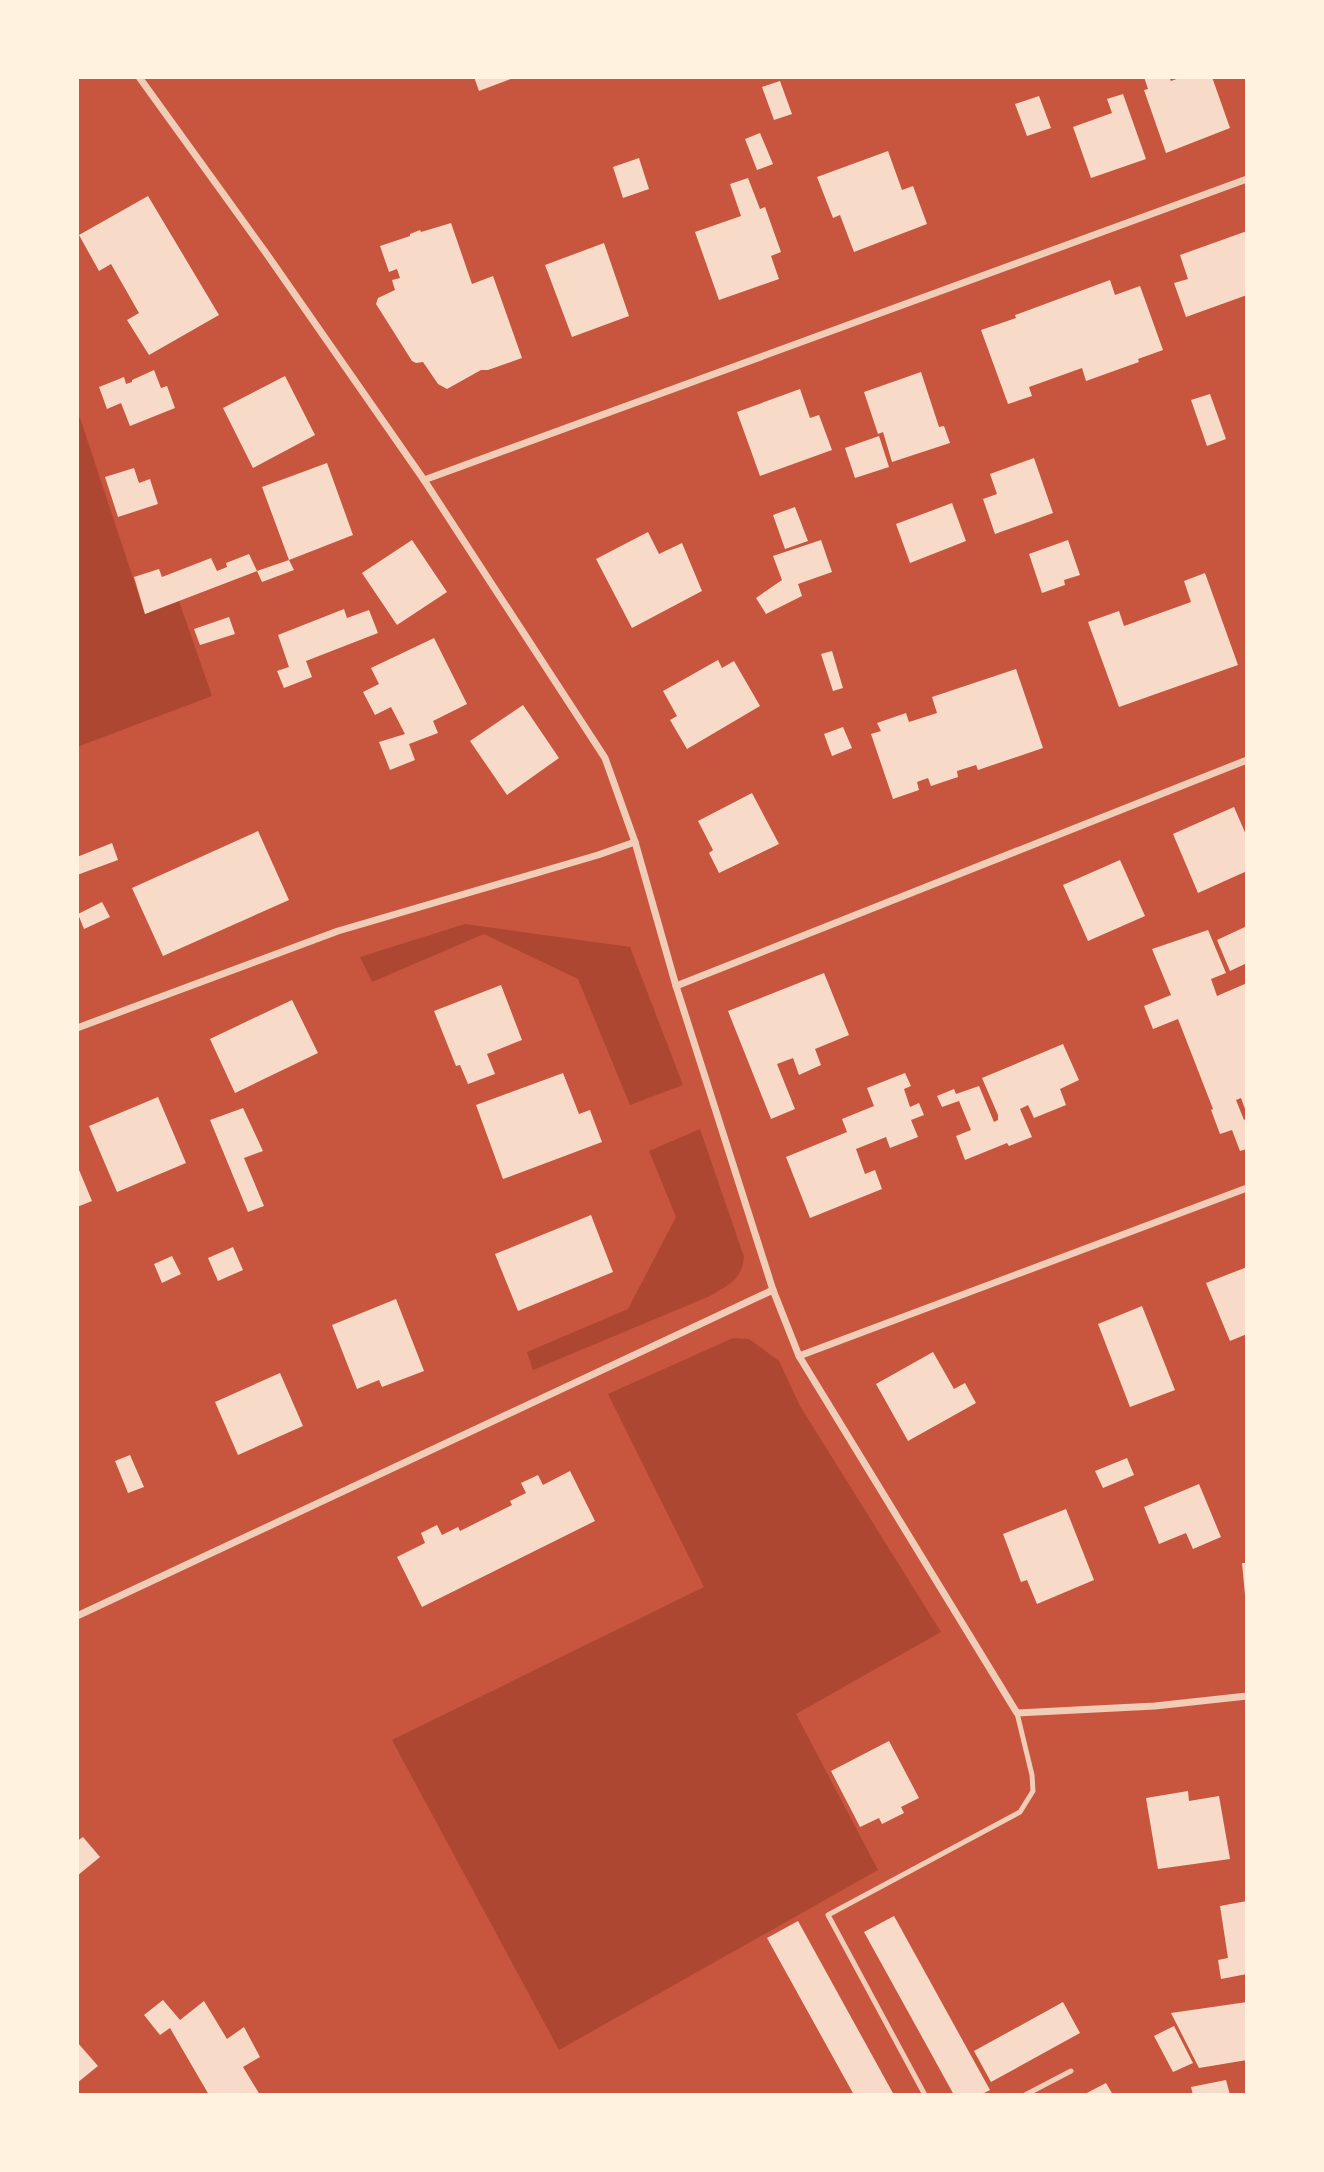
<svg xmlns="http://www.w3.org/2000/svg" width="1324" height="2172" font-family="Inter,sans-serif">
  <style>
    .green { fill: #ae4732 }
    .building { fill: #f7dbc8 }
    .lines { fill: none; stroke-linecap: round; stroke-linejoin: round }
    .service { stroke: #f1ccb7; stroke-width: 5 }
    .minor { stroke: #f1ccb7; stroke-width: 7 }
  </style>
  <rect width="100%" height="100%" fill="#c8553d"/>
  <!-- green -->
  <g class="green">
    <path d="M 80,418 L 145,614 L 179,601 L 212,696 L 77,747 L 77,420 Z"/>
    <path d="M 465,924 L 630,947 L 683,1085 L 630,1105 L 578,979 L 484,934 L 372,982 L 360,957 Z"/>
    <path d="M 700,1129 L 744,1257 C 742,1280 728,1285 710,1296 L 533,1370 L 527,1352 L 628,1309 L 676,1217 L 649,1151 Z"/>
    <path d="M 733,1338 L 749,1339 L 779,1361 L 800,1406 L 941,1632 L 796,1714 L 878,1870 L 559,2050 L 392,1740 L 704,1587 L 608,1394 Z"/>
  </g>
  <!-- building -->
  <g class="building">
    <path d="M 474,77 L 516,77 L 479,91 Z"/>
    <path d="M 1144,77 L 1169,77 L 1171,81 L 1182,77 L 1212,77 L 1230,128 L 1166,153 L 1144,90 L 1148,89 Z"/>
    <path d="M 780,81 L 792,114 L 774,120 L 762,87 Z"/>
    <path d="M 1123,94 L 1146,159 L 1091,178 L 1073,127 L 1112,113 L 1107,99 Z"/>
    <path d="M 1039,96 L 1051,128 L 1027,136 L 1015,104 Z"/>
    <path d="M 760,133 L 773,164 L 757,170 L 745,139 Z"/>
    <path d="M 888,151 L 902,190 L 913,186 L 927,224 L 854,252 L 840,215 L 833,218 L 817,177 Z"/>
    <path d="M 639,158 L 649,189 L 623,198 L 613,167 Z"/>
    <path d="M 748,178 L 760,209 L 765,207 L 781,252 L 771,256 L 779,279 L 719,300 L 695,232 L 741,216 L 730,184 Z"/>
    <path d="M 148,196 L 219,315 L 149,355 L 127,320 L 139,313 L 111,264 L 99,271 L 79,235 Z"/>
    <path d="M 451,223 L 472,284 L 493,276 L 522,358 L 488,370 L 481,370 L 447,389 L 438,384 L 423,362 L 416,363 L 412,361 L 376,304 L 378,298 L 395,290 L 392,280 L 400,278 L 397,269 L 389,272 L 380,246 L 410,236 L 410,234 L 420,230 L 421,232 Z"/>
    <path d="M 1247,231 L 1247,295 L 1186,317 L 1174,283 L 1188,279 L 1180,255 Z"/>
    <path d="M 604,243 L 629,316 L 572,337 L 545,265 Z"/>
    <path d="M 1110,280 L 1115,295 L 1140,286 L 1163,350 L 1138,359 L 1139,362 L 1086,381 L 1082,368 L 1029,387 L 1032,396 L 1008,404 L 981,330 L 1016,318 L 1015,315 Z"/>
    <path d="M 154,370 L 161,388 L 167,386 L 175,408 L 130,426 L 121,403 L 107,409 L 99,387 L 124,377 L 126,384 L 132,382 L 132,380 Z"/>
    <path d="M 921,372 L 939,427 L 944,426 L 950,443 L 892,462 L 883,432 L 878,434 L 864,392 Z"/>
    <path d="M 285,376 L 315,435 L 253,468 L 223,408 Z"/>
    <path d="M 800,389 L 810,418 L 819,415 L 832,450 L 760,476 L 737,412 Z"/>
    <path d="M 1210,394 L 1226,439 L 1207,446 L 1191,400 Z"/>
    <path d="M 879,436 L 889,467 L 855,478 L 845,448 Z"/>
    <path d="M 1034,458 L 1053,513 L 995,534 L 983,499 L 997,494 L 990,474 Z"/>
    <path d="M 327,463 L 353,535 L 289,560 L 262,487 Z"/>
    <path d="M 134,468 L 139,483 L 150,479 L 158,504 L 118,517 L 105,477 Z"/>
    <path d="M 952,503 L 966,541 L 910,563 L 896,524 Z"/>
    <path d="M 795,507 L 808,541 L 785,549 L 773,515 Z"/>
    <path d="M 648,532 L 659,554 L 682,543 L 702,591 L 632,628 L 596,559 Z"/>
    <path d="M 412,540 L 447,592 L 397,625 L 362,573 Z"/>
    <path d="M 821,540 L 832,572 L 798,584 L 802,596 L 766,614 L 756,598 L 782,580 L 773,556 Z"/>
    <path d="M 1068,540 L 1080,575 L 1064,580 L 1065,585 L 1042,593 L 1029,554 Z"/>
    <path d="M 249,554 L 257,571 L 145,614 L 134,577 L 159,569 L 162,577 L 211,558 L 217,571 L 227,567 L 226,563 Z"/>
    <path d="M 289,560 L 294,570 L 262,582 L 257,571 Z"/>
    <path d="M 1205,573 L 1238,665 L 1119,707 L 1088,622 L 1119,611 L 1124,626 L 1191,602 L 1184,581 Z"/>
    <path d="M 344,609 L 347,618 L 369,610 L 378,633 L 306,661 L 312,677 L 284,688 L 277,671 L 289,667 L 278,635 Z"/>
    <path d="M 229,617 L 235,634 L 200,645 L 194,629 Z"/>
    <path d="M 434,638 L 467,704 L 433,721 L 438,733 L 409,744 L 415,760 L 390,770 L 379,742 L 405,734 L 391,707 L 375,715 L 363,692 L 379,684 L 371,668 Z"/>
    <path d="M 832,651 L 843,688 L 833,691 L 821,654 Z"/>
    <path d="M 718,660 L 722,668 L 734,661 L 760,706 L 687,749 L 670,720 L 677,716 L 663,691 Z"/>
    <path d="M 1016,669 L 1043,748 L 978,770 L 976,765 L 957,771 L 958,777 L 931,786 L 928,778 L 917,782 L 919,790 L 893,799 L 871,734 L 881,731 L 877,723 L 906,713 L 909,722 L 937,713 L 932,697 Z"/>
    <path d="M 523,705 L 559,758 L 507,795 L 470,741 Z"/>
    <path d="M 843,727 L 852,748 L 832,756 L 824,734 Z"/>
    <path d="M 752,793 L 779,844 L 719,873 L 709,853 L 713,850 L 698,821 Z"/>
    <path d="M 1234,807 L 1247,837 L 1247,871 L 1198,893 L 1173,834 Z"/>
    <path d="M 258,831 L 289,900 L 163,956 L 132,888 Z"/>
    <path d="M 112,843 L 118,860 L 77,875 L 77,857 Z"/>
    <path d="M 1120,860 L 1145,916 L 1088,941 L 1063,885 Z"/>
    <path d="M 102,902 L 110,917 L 84,929 L 78,914 Z"/>
    <path d="M 1247,926 L 1247,963 L 1230,971 L 1217,940 Z"/>
    <path d="M 1208,930 L 1226,973 L 1211,979 L 1217,996 L 1247,983 L 1247,1114 L 1241,1098 L 1236,1100 L 1244,1120 L 1247,1118 L 1247,1149 L 1240,1151 L 1232,1130 L 1220,1134 L 1211,1110 L 1213,1109 L 1178,1019 L 1153,1029 L 1144,1006 L 1171,995 L 1152,949 Z"/>
    <path d="M 824,973 L 849,1035 L 815,1049 L 821,1065 L 799,1075 L 793,1058 L 777,1064 L 795,1109 L 771,1119 L 728,1011 Z"/>
    <path d="M 501,985 L 522,1040 L 487,1054 L 495,1074 L 468,1084 L 460,1065 L 456,1066 L 434,1011 Z"/>
    <path d="M 292,1000 L 318,1053 L 235,1093 L 210,1039 Z"/>
    <path d="M 1063,1044 L 1079,1080 L 1060,1089 L 1066,1105 L 1034,1118 L 1028,1105 L 1020,1109 L 1032,1137 L 1009,1146 L 1007,1143 L 965,1160 L 956,1136 L 971,1130 L 959,1101 L 942,1107 L 937,1096 L 954,1089 L 956,1094 L 979,1086 L 994,1122 L 998,1120 L 998,1115 L 982,1078 Z"/>
    <path d="M 563,1073 L 579,1114 L 590,1110 L 602,1142 L 503,1179 L 476,1105 Z"/>
    <path d="M 905,1073 L 911,1086 L 904,1089 L 910,1107 L 919,1103 L 924,1115 L 911,1120 L 918,1137 L 890,1148 L 886,1137 L 856,1149 L 865,1174 L 875,1170 L 882,1189 L 810,1218 L 786,1157 L 847,1132 L 842,1119 L 874,1106 L 867,1088 Z"/>
    <path d="M 158,1097 L 186,1163 L 117,1192 L 89,1126 Z"/>
    <path d="M 243,1108 L 263,1151 L 244,1158 L 264,1206 L 248,1212 L 210,1120 Z"/>
    <path d="M 77,1165 L 92,1201 L 77,1207 Z"/>
    <path d="M 591,1215 L 613,1272 L 518,1311 L 495,1254 Z"/>
    <path d="M 233,1247 L 243,1270 L 218,1281 L 208,1258 Z"/>
    <path d="M 172,1256 L 181,1274 L 162,1283 L 154,1264 Z"/>
    <path d="M 1247,1267 L 1247,1334 L 1230,1341 L 1206,1283 Z"/>
    <path d="M 396,1299 L 424,1371 L 382,1387 L 379,1380 L 357,1389 L 332,1325 Z"/>
    <path d="M 1142,1306 L 1175,1390 L 1130,1407 L 1098,1324 Z"/>
    <path d="M 933,1352 L 954,1389 L 965,1383 L 976,1403 L 908,1441 L 876,1384 Z"/>
    <path d="M 280,1373 L 303,1426 L 238,1455 L 215,1402 Z"/>
    <path d="M 130,1455 L 144,1487 L 128,1493 L 115,1461 Z"/>
    <path d="M 1127,1458 L 1134,1475 L 1103,1488 L 1095,1471 Z"/>
    <path d="M 570,1471 L 595,1521 L 422,1607 L 397,1557 L 425,1543 L 421,1533 L 437,1525 L 442,1535 L 458,1527 L 460,1531 L 512,1505 L 510,1501 L 526,1493 L 521,1483 L 538,1475 L 543,1485 Z"/>
    <path d="M 1199,1484 L 1221,1537 L 1193,1549 L 1186,1533 L 1159,1544 L 1144,1507 Z"/>
    <path d="M 1066,1509 L 1094,1580 L 1037,1604 L 1027,1580 L 1021,1582 L 1003,1534 Z"/>
    <path d="M 1242,1563 L 1247,1563 L 1247,1595 L 1245,1595 Z"/>
    <path d="M 889,1741 L 919,1798 L 901,1807 L 904,1813 L 882,1824 L 879,1818 L 860,1827 L 831,1771 Z"/>
    <path d="M 1188,1791 L 1189,1801 L 1219,1796 L 1230,1859 L 1158,1869 L 1146,1798 Z"/>
    <path d="M 83,1837 L 100,1857 L 77,1876 L 77,1841 Z"/>
    <path d="M 1247,1901 L 1247,1974 L 1221,1979 L 1218,1960 L 1228,1958 L 1220,1906 Z"/>
    <path d="M 894,1916 L 990,2090 L 980,2095 L 954,2095 L 864,1932 Z"/>
    <path d="M 798,1921 L 894,2095 L 854,2095 L 767,1938 Z"/>
    <path d="M 163,2000 L 180,2020 L 204,2001 L 227,2039 L 244,2027 L 260,2057 L 243,2067 L 260,2095 L 209,2095 L 170,2028 L 160,2035 L 144,2015 Z"/>
    <path d="M 1063,2002 L 1080,2033 L 991,2082 L 974,2051 Z"/>
    <path d="M 1247,2002 L 1247,2060 L 1199,2068 L 1171,2013 Z"/>
    <path d="M 1174,2026 L 1193,2063 L 1173,2072 L 1154,2036 Z"/>
    <path d="M 77,2042 L 98,2066 L 77,2083 Z"/>
    <path d="M 1226,2080 L 1230,2095 L 1193,2095 L 1191,2087 Z"/>
    <path d="M 1106,2083 L 1113,2095 L 1083,2095 Z"/>
  </g>
  <g class="lines">
    <!-- service -->
    <g class="service">
      <path d="M 925,2095 L 828,1915 L 1020,1812 L 1033,1791 L 1032,1775 L 1017,1713"/>
      <path d="M 1025,2095 L 1071,2071"/>
    </g>
    <!-- minor -->
    <g class="minor">
      <path d="M 139,77 L 266,253 L 424,480 L 605,758 L 635,842 L 676,986 L 773,1290 L 799,1356 L 1017,1713 L 1155,1706 L 1247,1696"/>
      <path d="M 424,480 L 1247,179"/>
      <path d="M 676,986 L 1247,760"/>
      <path d="M 77,1028 L 338,931 L 598,855 L 635,842"/>
      <path d="M 799,1356 L 1247,1188"/>
      <path d="M 77,1616 L 773,1290"/>
    </g>
  </g>
  <!-- border -->
  <rect width="1324" height="2172" fill="none" stroke="#fff3e0" stroke-width="158"/>
</svg>
